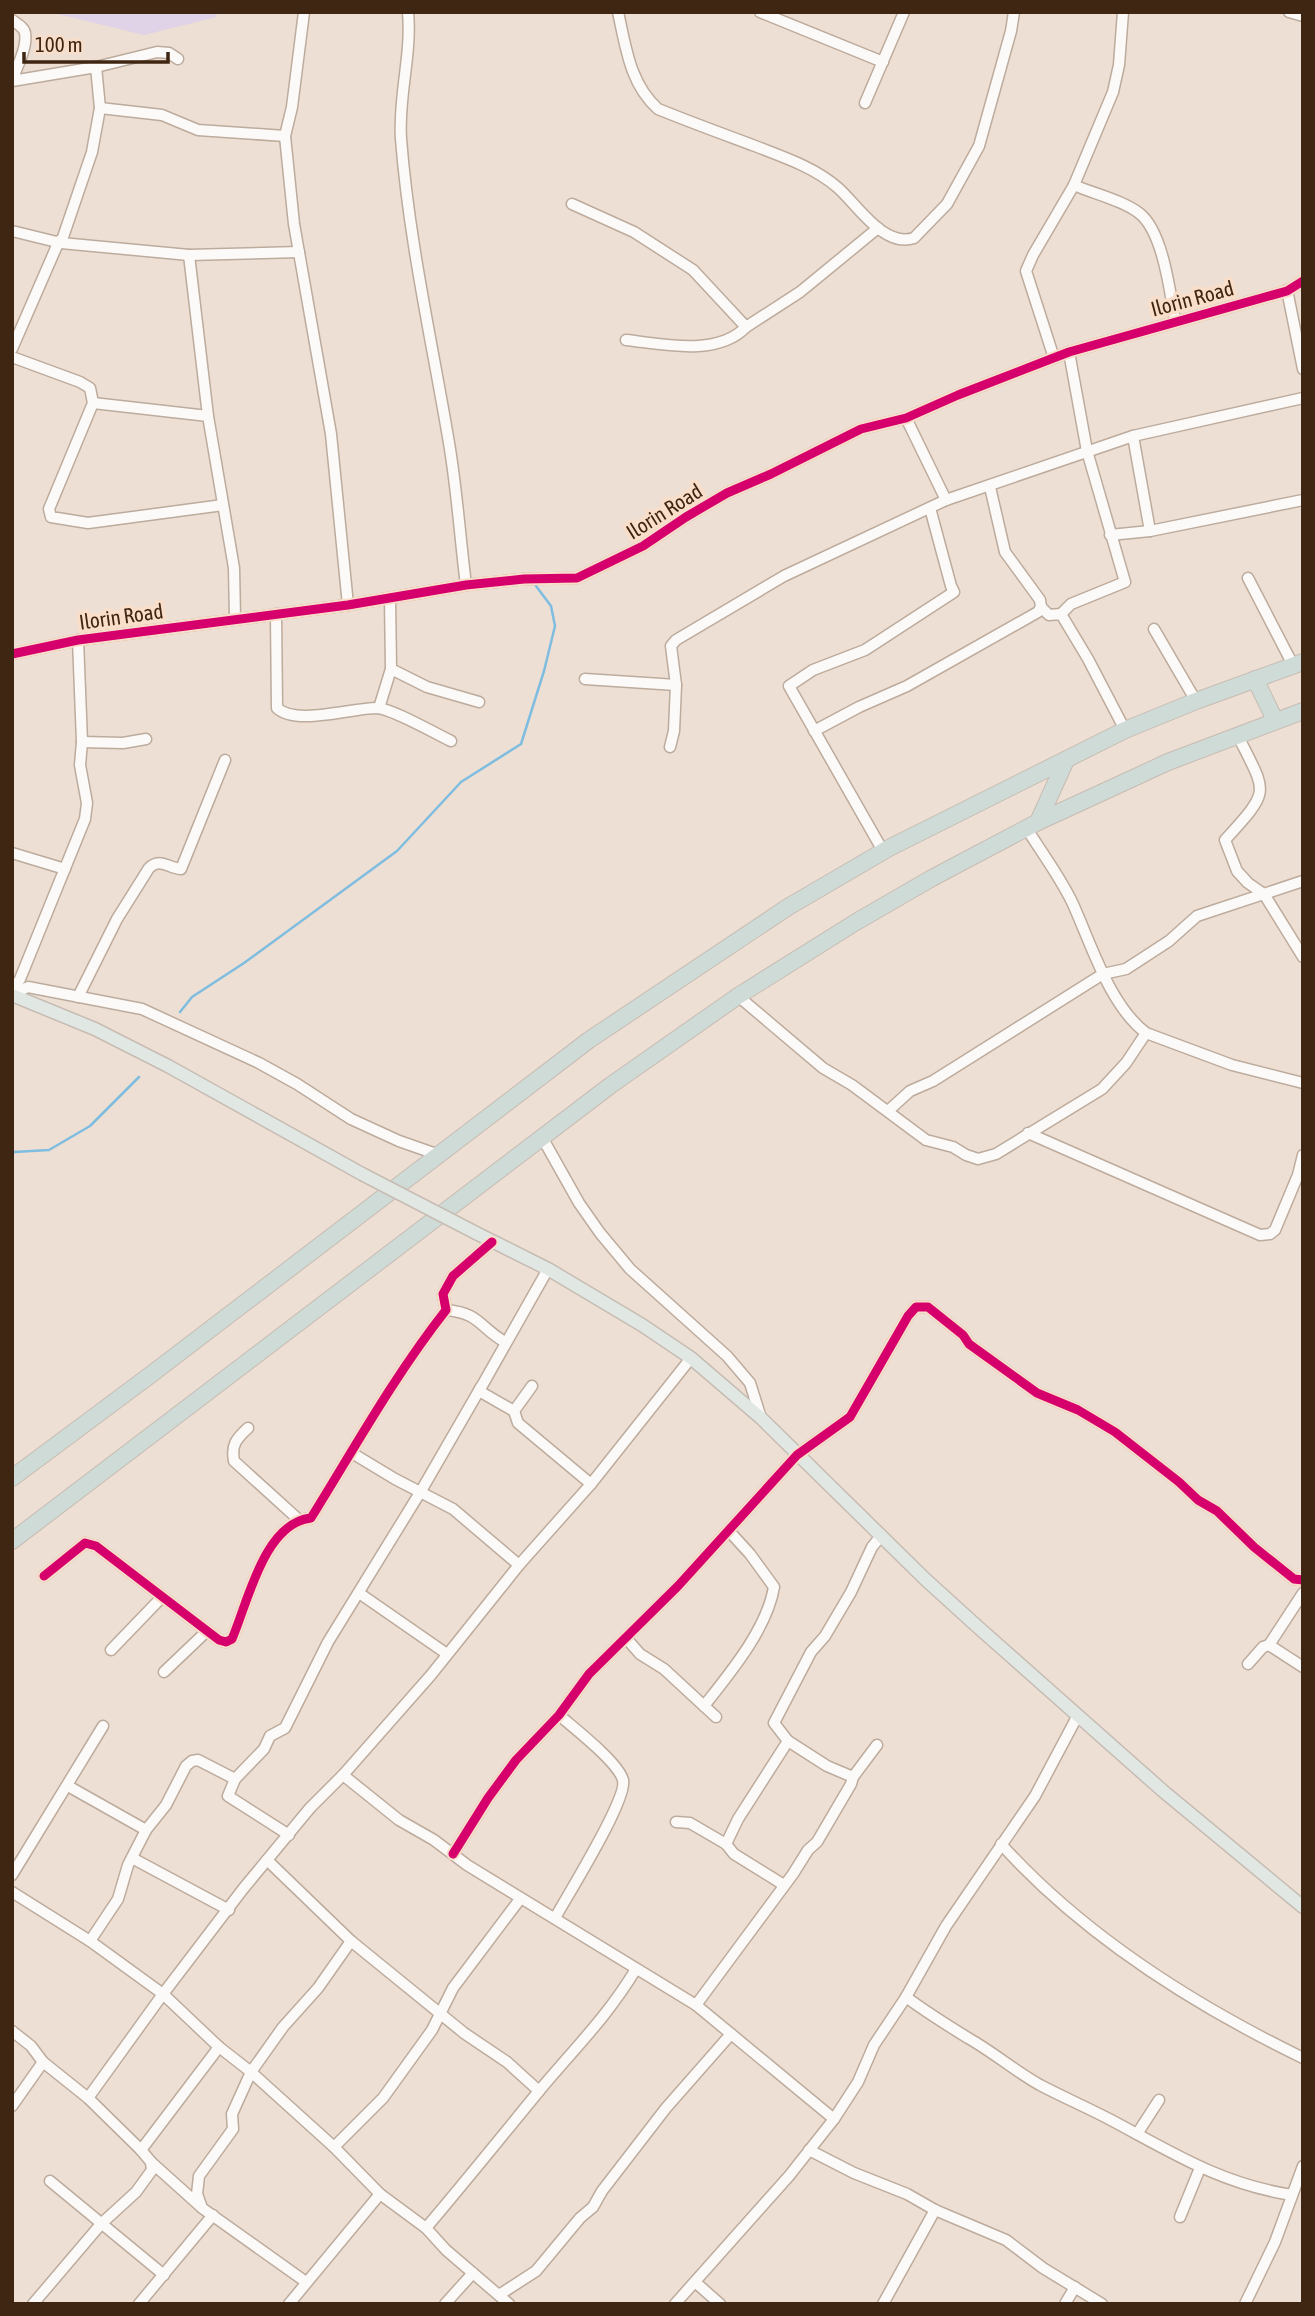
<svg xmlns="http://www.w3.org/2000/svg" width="1315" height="2316" font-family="'Asap Condensed',sans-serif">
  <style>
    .green { fill: #e0d2e7 }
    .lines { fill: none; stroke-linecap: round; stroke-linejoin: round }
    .stream { stroke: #7fbde0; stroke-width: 2.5 }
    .minor-casing { stroke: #bdab9c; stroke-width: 13 }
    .major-casing { stroke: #c7bcb3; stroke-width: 15 }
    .highway-casing { stroke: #c7bcb3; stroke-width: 18 }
    .minor { stroke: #fcfaf9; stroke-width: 10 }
    .major { stroke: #e1e8e4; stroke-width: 12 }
    .highway { stroke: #cfdbd7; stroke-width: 16 }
    .major-bridge-casing { stroke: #c7bcb3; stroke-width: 15; stroke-linecap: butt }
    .major-bridge { stroke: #e1e8e4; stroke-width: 12 }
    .cycleway-casing { stroke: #f9deca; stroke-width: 13 }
    .cycleway { stroke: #d6006c; stroke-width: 9 }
    .labels { text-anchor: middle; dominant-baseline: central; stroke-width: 7; stroke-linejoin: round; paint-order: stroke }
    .street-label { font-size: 21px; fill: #3f2612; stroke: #f9deca }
  </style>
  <rect width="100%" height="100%" fill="#eedfd4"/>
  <!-- green -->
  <path class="green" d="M 49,12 L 216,12 L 217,17 L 144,35 Z"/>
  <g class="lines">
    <!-- stream -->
    <g class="stream">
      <path d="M 180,1012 L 192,997 L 244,963 L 397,851 L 461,782 L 521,744 L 544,671 L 555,626 L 551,606 L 536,586"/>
      <path d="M 12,1155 L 14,1152 L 49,1150 L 90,1126 L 139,1077"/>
    </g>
    <defs>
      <g id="minor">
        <path d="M 304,12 L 292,107 L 285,136 L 294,224 L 331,434 L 348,605"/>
        <path d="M 408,12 C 412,55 398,96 401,139 C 409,241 432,342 449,443 C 457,490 460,538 466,585"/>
        <path d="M 618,12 C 626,48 630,84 658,109 C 690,122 723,134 755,146 C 783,157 814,167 837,187 C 857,204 883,248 914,238 L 947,204 L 979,146 L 1011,31 L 1014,12"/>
        <path d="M 760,12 L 883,62"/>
        <path d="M 1289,12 L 1303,16"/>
        <path d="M 12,20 C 17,24 24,27 25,33 C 28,47 16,68 12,81 L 96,67 L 157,52 L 169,53 L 178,59"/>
        <path d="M 865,103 L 904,12"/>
        <path d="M 100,108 L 162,115 L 198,130 L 285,136"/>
        <path d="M 1074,185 C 1094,194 1122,200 1139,213 C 1163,231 1170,292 1175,320"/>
        <path d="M 572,204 L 634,232 L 693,270 L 746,327"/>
        <path d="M 12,231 L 61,243 L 189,255 L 299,252"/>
        <path d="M 61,243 L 92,152 L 100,108 L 96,67"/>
        <path d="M 189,255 L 208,416 L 234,568 L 235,618"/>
        <path d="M 1287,290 L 1303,369"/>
        <path d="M 626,340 C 663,344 717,357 746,327 L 800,292 L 878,228"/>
        <path d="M 12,349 L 59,241"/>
        <path d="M 12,357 L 80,382 L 90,388 L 93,403 L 49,509 L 51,517 L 88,523 L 223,505"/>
        <path d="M 1054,358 L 1026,271 L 1033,255 L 1074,185 L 1113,92 L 1119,65 L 1123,12"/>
        <path d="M 93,403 L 208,416"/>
        <path d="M 906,418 L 946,500"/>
        <path d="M 1133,436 L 1150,531"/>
        <path d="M 990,487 L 1005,552 L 1040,600 L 1041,607 L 1049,615 L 1061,614 L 1088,659 L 1125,730"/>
        <path d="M 1110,535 L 1150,531 L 1303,500"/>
        <path d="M 1248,578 L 1293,665"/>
        <path d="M 276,614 L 277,708 C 296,726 351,708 377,708 C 393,709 434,733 451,741"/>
        <path d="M 1061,614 L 1071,604 L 1125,582 L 1087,451 L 1069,352"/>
        <path d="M 1154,629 L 1196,701"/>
        <path d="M 12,654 L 78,640 L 348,605 L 466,585 L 524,579 L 577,578 L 643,546 L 686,517 L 727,493 L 771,474 L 861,429 L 906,418 L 958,395 L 1069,352 L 1287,291 L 1303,281"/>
        <path d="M 391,669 L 427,687 L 479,702"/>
        <path d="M 585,679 L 676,685"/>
        <path d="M 379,708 L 391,669 L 390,598"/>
        <path d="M 814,731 L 859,707 L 907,686 L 1038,612 L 1041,607"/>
        <path d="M 1237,734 C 1267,795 1272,788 1225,840 L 1237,871 L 1248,883 L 1264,894 L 1303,957"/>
        <path d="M 82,742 L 123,743 L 146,739"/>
        <path d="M 670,747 L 674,731 L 676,685 L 671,646 L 676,640 L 784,576 L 946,500 L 1133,436 L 1303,398"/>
        <path d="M 1027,829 C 1042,853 1060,877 1072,902 C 1091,943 1109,1005 1146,1033 L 1232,1065 L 1303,1083"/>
        <path d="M 883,851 L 789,686 L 813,670 L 865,650 L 954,592 L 951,586 L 930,508"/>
        <path d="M 12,853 L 65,869"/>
        <path d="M 12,991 L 20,979 L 85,819 L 87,803 L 80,765 L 82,742 L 78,640"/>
        <path d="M 12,994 L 28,987 L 142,1009 L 259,1063 L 297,1084 L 351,1119 L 399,1141 L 439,1155"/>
        <path d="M 738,996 L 823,1068 L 852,1085 L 926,1140 L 953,1147 L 966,1155 L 978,1159 L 996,1154 L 1102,1089 L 1126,1063 L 1146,1033"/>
        <path d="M 78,997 L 117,919 L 149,868 C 160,857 168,868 181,869 L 225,760"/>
        <path d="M 888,1111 L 910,1091 L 933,1081 L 1103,974 L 1126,969 L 1169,941 L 1197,916 L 1303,881"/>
        <path d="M 1028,1133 L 1260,1235 L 1270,1234 L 1275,1230 L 1298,1175 L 1303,1155"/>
        <path d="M 543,1139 L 579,1203 L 600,1233 L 630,1269 L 727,1356 L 750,1383 L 761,1418"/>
        <path d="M 548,1269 L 479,1391 L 514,1411 L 518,1423 L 591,1484"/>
        <path d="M 446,1310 C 480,1313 479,1327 505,1342"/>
        <path d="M 514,1411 L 532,1386"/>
        <path d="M 248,1428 C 236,1439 231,1445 234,1461 L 298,1519"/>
        <path d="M 352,1453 L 395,1479 L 453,1509 L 519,1565"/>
        <path d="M 44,1576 L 85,1543 L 96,1546 L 219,1640 L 226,1642 L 232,1639 C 248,1602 264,1523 311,1518 C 355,1447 395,1375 446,1310 L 443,1294 L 453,1276 L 492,1242"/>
        <path d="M 359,1593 L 447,1654"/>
        <path d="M 626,1638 L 640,1654 L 664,1669 L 716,1717"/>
        <path d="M 1269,1645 L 1303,1667"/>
        <path d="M 111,1650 L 162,1597"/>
        <path d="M 1248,1664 L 1263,1647 L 1269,1645 L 1303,1593"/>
        <path d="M 164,1672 L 207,1631"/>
        <path d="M 704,1706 C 730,1673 767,1629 774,1587 L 750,1554 L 729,1531"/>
        <path d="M 343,1775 L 399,1820 L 434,1840 L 467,1865 L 696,2005 L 834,2119"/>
        <path d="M 853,1777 L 827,1766 L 788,1741 L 774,1723 L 811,1652 L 825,1636 L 851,1592 L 872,1547 L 881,1536"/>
        <path d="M 235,1779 L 264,1749 L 270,1736 L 285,1728 L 328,1642 L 421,1491 L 481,1387"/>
        <path d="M 68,1786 L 146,1830"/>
        <path d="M 676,1822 L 690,1823 L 726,1844 L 734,1854 L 784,1885"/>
        <path d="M 726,1844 L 738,1819 L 788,1741"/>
        <path d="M 1001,1844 C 1084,1936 1192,2004 1303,2058"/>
        <path d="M 453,1854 L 488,1798 L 516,1760 L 559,1715 L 589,1674 L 678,1586 L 797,1455 L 850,1417 L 908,1316 L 916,1307 L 928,1307 L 963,1335 L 969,1344 L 1037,1393 L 1078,1410 L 1115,1432 L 1179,1482 L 1198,1500 L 1217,1511 L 1254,1547 L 1294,1579 L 1303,1580"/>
        <path d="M 132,1858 L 229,1910"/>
        <path d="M 267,1860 L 351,1941 L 464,2033 L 507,2062 L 539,2091"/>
        <path d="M 12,1875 L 103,1726"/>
        <path d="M 12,1892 L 90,1941 L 163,1994 L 219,2047 L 251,2072 L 334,2147 L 380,2194 L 426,2228 L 446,2250 L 509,2304"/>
        <path d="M 555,1918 C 567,1896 628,1799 623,1780 C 618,1762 575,1729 559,1715"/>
        <path d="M 90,1941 L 118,1899 L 128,1865 L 146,1830 L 166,1805 L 186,1766 L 192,1761 L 198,1760 L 235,1779 L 228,1796 L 289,1835"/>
        <path d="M 906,1997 C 926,2012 947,2025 968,2038 C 993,2052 1015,2071 1040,2085 C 1063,2097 1088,2108 1111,2120 C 1173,2153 1221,2184 1292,2195"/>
        <path d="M 696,2005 L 793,1874 L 808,1850 L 817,1842 L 851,1784 L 853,1777 L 877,1745"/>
        <path d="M 12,2031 L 31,2046 L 43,2062 L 88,2098 L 141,2150 L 151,2162 L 152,2170 L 136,2192 L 101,2224 L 33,2304"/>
        <path d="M 88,2098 L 163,1994 L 243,1889 L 310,1808 L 343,1775 L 431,1675 L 519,1565 L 591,1484 L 691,1358"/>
        <path d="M 12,2106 L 43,2062"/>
        <path d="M 1137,2134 L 1159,2100"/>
        <path d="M 334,2147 L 383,2098 L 432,2030 L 453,1988 L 520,1899"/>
        <path d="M 141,2150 L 219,2047"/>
        <path d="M 809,2150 L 854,2173 L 907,2194 L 935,2210 L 1006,2240 L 1043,2268 L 1102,2304"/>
        <path d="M 151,2162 L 200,2206"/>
        <path d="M 50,2181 L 164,2275"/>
        <path d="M 1180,2217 L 1200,2168"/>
        <path d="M 426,2228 C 465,2182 502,2136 539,2091 C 575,2048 607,2017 636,1969"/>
        <path d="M 306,2282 L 202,2208 L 197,2194 L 199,2176 L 233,2129 L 232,2114 L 251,2072 L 283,2027 L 318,1988 L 351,1941"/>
        <path d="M 695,2282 L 720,2304"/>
        <path d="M 499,2295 L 536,2271 L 580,2218 L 593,2207 L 602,2191 L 666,2108 L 731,2034"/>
        <path d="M 139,2304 L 213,2215"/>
        <path d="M 289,2304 L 380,2194"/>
        <path d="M 445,2304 L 473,2273"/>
        <path d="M 675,2304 L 789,2176 L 834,2119 L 858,2082 L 874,2045 L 906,1997 L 946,1926 L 1035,1796 L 1078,1715"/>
        <path d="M 883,2304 L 935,2210"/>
        <path d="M 1065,2304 L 1075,2287"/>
        <path d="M 1245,2304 L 1275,2242 L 1303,2166"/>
      </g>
      <g id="major">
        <path d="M 12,995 L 95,1029 L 168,1066 L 362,1174"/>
        <path d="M 476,1233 L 548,1269 L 642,1325 L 691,1358 L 761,1418 L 925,1579 L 979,1628 L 1163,1791 L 1303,1907"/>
      </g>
      <g id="highway">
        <path d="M 1255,679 L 1275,720"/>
        <path d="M 1038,822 L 1066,760"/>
        <path d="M 12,1478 L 149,1376 L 589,1040 L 788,907 L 889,848 L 1125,730 L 1196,701 L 1303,662"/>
        <path d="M 12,1541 L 611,1085 L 738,996 L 856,922 L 932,878 L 1038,822 L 1168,762 L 1303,711"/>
      </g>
    </defs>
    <!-- minor casing -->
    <use href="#minor" class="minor-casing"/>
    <!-- major casing -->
    <use href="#major" class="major-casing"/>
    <!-- highway casing -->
    <use href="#highway" class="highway-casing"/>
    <!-- minor -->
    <use href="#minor" class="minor"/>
    <!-- major -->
    <use href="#major" class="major"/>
    <!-- highway -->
    <use href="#highway" class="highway"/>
    <defs>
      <path id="major-bridge" d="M 362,1174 L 476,1233"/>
    </defs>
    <!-- major-bridge casing -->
    <use href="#major-bridge" class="major-bridge-casing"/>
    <!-- major-bridge -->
    <use href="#major-bridge" class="major-bridge"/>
    <defs>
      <g id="cycleway">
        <path d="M 12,654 L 78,640 L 348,605 L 466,585 L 524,579 L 577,578 L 643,546 L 686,517 L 727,493 L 771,474 L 861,429 L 906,418 L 958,395 L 1069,352 L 1287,291 L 1303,281"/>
        <path d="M 44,1576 L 85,1543 L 96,1546 L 219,1640 L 226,1642 L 232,1639 C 248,1602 264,1523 311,1518 C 355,1447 395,1375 446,1310 L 443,1294 L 453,1276 L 492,1242"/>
        <path d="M 453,1854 L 488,1798 L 516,1760 L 559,1715 L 589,1674 L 678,1586 L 797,1455 L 850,1417 L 908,1316 L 916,1307 L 928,1307 L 963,1335 L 969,1344 L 1037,1393 L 1078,1410 L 1115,1432 L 1179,1482 L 1198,1500 L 1217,1511 L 1254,1547 L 1294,1579 L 1303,1580"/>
      </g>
    </defs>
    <!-- cycleway casing -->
    <use href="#cycleway" class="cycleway-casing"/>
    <!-- cycleway -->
    <use href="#cycleway" class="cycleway"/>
  </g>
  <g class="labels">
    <!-- street labels -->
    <g class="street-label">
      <text transform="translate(1192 298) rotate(-15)">Ilorin Road</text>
      <text transform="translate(664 511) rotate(-32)">Ilorin Road</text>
      <text transform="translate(121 616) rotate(-8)">Ilorin Road</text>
    </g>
  </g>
  <!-- border -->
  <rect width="1315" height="2316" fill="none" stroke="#3f2612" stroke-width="28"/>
  <!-- scale -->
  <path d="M24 52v10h144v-10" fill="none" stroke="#3f2612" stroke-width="3.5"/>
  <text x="35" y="52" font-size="21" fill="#3f2612" stroke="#f9deca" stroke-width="5" paint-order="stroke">100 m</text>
</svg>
